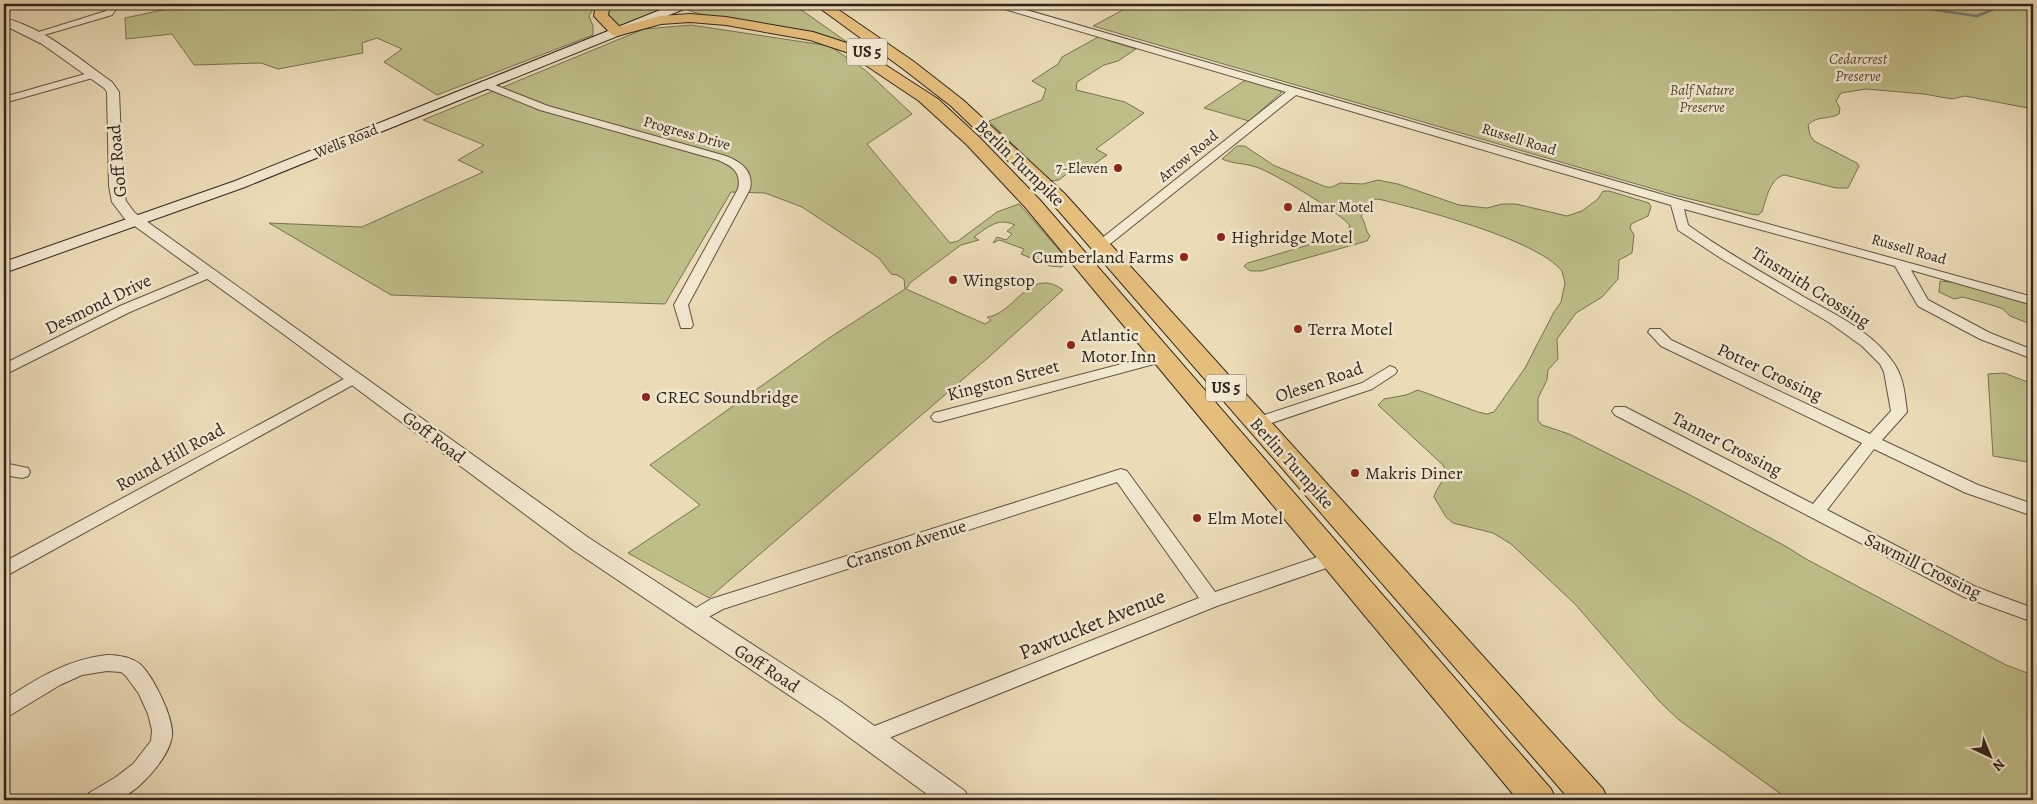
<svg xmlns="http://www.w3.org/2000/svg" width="2037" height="804" font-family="Alegreya,serif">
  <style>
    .green { fill: #bebe89; stroke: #777253 }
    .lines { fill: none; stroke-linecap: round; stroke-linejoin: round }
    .stream { stroke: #737d7c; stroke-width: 2.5 }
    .minor-casing { stroke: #5f5344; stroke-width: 2 }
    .tertiary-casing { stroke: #5f5344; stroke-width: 2 }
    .secondary-casing { stroke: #30251d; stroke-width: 2 }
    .trunk-casing { stroke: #30251d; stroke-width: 2 }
    .minor { fill: #f2e8d0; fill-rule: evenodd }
    .tertiary { fill: #f2e8d0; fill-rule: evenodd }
    .secondary { fill: #f2e8d0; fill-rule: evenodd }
    .trunk { fill: #e6be7c; fill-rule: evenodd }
    .poi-dot { fill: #8f2418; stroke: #f2e8d0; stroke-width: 2 }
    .labels { text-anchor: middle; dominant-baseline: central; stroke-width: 5; stroke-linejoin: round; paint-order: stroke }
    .far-park-label { font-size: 15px; font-style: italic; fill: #544b38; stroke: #f2e8d0 }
    .far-street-label { font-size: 15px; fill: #30251d; stroke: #f2e8d0 }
    .far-poi-label { font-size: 15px; fill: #30251d; stroke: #f2e8d0; text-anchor: end }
    .shield { fill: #f2e8d0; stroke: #6a6053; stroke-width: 1 }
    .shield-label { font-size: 16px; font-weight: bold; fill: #30251d }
    .street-label { font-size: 18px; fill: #30251d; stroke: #f2e8d0 }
    .poi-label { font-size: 18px; fill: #30251d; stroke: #f2e8d0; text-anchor: start }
    .near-street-label { font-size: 21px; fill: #30251d; stroke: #f2e8d0 }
  </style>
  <rect width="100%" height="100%" fill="#ebdcb7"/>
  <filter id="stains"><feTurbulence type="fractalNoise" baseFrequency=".004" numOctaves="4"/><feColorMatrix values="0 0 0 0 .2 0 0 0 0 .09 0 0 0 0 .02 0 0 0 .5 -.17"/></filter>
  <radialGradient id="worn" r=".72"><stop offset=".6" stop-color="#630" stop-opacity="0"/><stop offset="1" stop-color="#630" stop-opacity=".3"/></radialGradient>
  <!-- green -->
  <g class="green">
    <path d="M 171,4 L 596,4 L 589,16 L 593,26 L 593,35 L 437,95 L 384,62 L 402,49 L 377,38 L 362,43 L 363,53 L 278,69 L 261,63 L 194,65 L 172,34 L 126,39 L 125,18 L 167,9 Z"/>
    <path d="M 607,4 L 675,4 L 620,26 L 606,19 L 605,6 Z"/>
    <path d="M 692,4 L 793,4 L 854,47 L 710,17 L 687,10 L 686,8 Z"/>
    <path d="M 1134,4 L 2033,4 L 2033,109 L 1965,96 L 1952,99 L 1924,94 L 1866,89 L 1841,93 L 1836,101 L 1840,108 L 1839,114 C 1829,120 1817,115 1808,125 L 1810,135 L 1814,141 L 1857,163 L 1859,166 L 1848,188 L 1836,188 L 1785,175 C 1770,177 1766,200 1762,212 L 1758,215 L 1751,214 L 1674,195 L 1093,26 Z"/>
    <path d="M 691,25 L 830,46 L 865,70 L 912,114 L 867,144 L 950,243 L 958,241 L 997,212 L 1019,204 L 1067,259 L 1062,267 L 1050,266 L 1021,254 L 1024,249 L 999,240 L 993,243 L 997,237 L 1006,240 L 1012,234 L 1007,231 L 1015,225 C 998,217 988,227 974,237 L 979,240 L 961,245 L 911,282 L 906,289 L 985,324 L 991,320 L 987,317 C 1015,314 1030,265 1063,290 L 990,356 L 709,598 L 628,553 L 700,505 L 650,465 L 829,338 L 905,289 L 904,279 L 897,275 L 891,274 L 879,258 L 802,207 L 765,193 L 731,192 L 665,304 L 391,295 L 269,223 L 362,227 L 483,172 L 458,160 L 484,145 L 423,120 L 644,29 Z"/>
    <path d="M 1100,36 L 1107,40 L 1136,49 L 1118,61 L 1104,65 L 1077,82 L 1076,90 L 1125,102 L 1144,113 L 1096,149 L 1107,155 L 1090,167 L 1073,169 L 1059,180 L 1050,181 L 989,121 L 1042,100 L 1046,89 L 1032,81 L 1058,64 L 1062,57 Z"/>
    <path d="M 1247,79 L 1280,89 L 1281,93 L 1249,121 L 1204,108 Z"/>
    <path d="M 1237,146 L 1245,146 L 1273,165 L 1326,187 L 1332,187 L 1340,183 L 1363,184 L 1378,180 L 1398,184 L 1459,205 L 1487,208 L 1502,204 L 1516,204 L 1567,216 L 1582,211 L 1598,199 L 1603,191 L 1609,191 L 1649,203 L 1651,207 L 1648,216 L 1631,224 L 1630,228 L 1634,235 L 1632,253 L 1619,260 L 1618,279 L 1602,297 L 1576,313 L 1557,339 L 1558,359 L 1548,370 L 1547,380 L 1538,398 L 1538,420 L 1542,425 L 1569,434 L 1690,495 L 1787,547 L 1806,559 L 2006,665 L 2033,675 L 2033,800 L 1789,800 L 1679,720 L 1660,702 L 1575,604 L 1511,544 L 1493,533 L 1453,523 L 1446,517 L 1434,497 C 1436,488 1444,482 1446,471 L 1443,465 L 1378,405 L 1384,399 L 1406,395 L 1418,390 L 1478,412 L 1487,414 L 1494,412 L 1525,368 L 1554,312 L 1561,302 L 1565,283 L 1562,271 C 1536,239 1420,209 1378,199 L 1373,200 L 1361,216 C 1366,223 1365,231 1370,236 L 1367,241 L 1261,271 L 1250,271 L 1244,266 L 1248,263 L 1345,234 L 1350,226 C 1342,213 1272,172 1256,167 C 1244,163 1233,164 1222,159 Z"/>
    <path d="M 1940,281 L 1959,283 L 2033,304 L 2033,325 L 2010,316 L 2003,309 L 1995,306 L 1963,297 L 1954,299 L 1939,292 Z"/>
    <path d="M 2004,373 L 2033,384 L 2033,463 L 1993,456 L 1988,374 Z"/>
  </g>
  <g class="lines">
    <!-- stream -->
    <g class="stream">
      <path d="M 1865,4 L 1915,7 L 1977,16 L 2006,4"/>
      <path d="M 1575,9 L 1589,4"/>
    </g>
    <defs>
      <g id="minor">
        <path d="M 100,4 L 110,4 L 116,9 L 112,15 L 34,38 L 29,35 L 106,11 L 107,10 Z"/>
        <path d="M 993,4 L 1006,4 L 1681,200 L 2033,297 L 2033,305 L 1911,270 L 1928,300 L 1990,333 L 2033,350 L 2033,359 L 1980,339 L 1918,306 L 1895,266 L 1684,209 L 1688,225 C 1725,252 1765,274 1804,297 C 1836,315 1875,333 1895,365 C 1904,379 1905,396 1907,412 L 1882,440 L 1978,485 L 2033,504 L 2033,516 L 1966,493 L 1874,449 L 1827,510 L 1976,587 L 2033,608 L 2033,622 L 1964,597 L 1615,415 L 1612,411 L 1615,407 L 1625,407 L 1813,504 L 1862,443 L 1661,346 L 1648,332 L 1650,329 L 1660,329 L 1671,340 L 1870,434 L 1891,411 L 1884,372 L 1880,364 L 1862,346 L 1830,323 L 1722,259 L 1678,230 L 1671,205 L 1296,95 L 1105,248 L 1097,248 L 1095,245 L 1097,242 L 1286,92 L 994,6 Z"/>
        <path d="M 92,72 L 97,75 L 96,77 L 4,103 L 4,97 Z"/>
        <path d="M 485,81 L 548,106 L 726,156 C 741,162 754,171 750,189 L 688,305 L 693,325 L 691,328 L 681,328 L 674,305 L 738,189 C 742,172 732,166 718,160 L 540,110 L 481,86 L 481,82 Z"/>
        <path d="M 209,269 L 214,270 L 216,273 L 214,276 L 130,312 L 4,375 L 4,364 L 120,306 Z"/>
        <path d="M 1164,353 L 1169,354 L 1171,357 L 1169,360 L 939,422 L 934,421 L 931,417 L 934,413 Z"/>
        <path d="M 1390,366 L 1395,368 L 1397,371 L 1395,374 L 1372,389 L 1257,428 L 1252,427 L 1249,423 L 1252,419 L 1362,383 Z"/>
        <path d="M 355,373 L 360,375 L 362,378 L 360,381 L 4,577 L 4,562 Z"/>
        <path d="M 4,463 L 28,468 L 30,472 L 28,476 L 22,478 L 4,475 Z"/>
        <path d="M 1121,469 L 1127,471 L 1215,592 L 1335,551 L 1341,553 L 1344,558 L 1341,563 L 1217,606 L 869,746 L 862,743 L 859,737 L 862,731 L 1199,598 L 1117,482 L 723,609 L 692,626 L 686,624 L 683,619 L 686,614 L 711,599 Z"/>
        <path d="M 107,655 C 118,655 131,657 140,664 C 153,676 174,718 172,736 C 169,758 138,793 116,800 C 108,803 95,800 86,800 L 89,793 L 116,777 L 133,764 L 151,741 L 152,730 L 148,714 L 139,694 L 126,676 L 121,672 L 107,671 L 82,675 L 60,685 L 4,719 L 4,700 C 36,679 68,659 107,655 Z"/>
      </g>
      <path id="tertiary" d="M 4,18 C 45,28 79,59 112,82 L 119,92 L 123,186 L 126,201 L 135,213 L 589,538 L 841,702 L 965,791 L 969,800 L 935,800 L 823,718 L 573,550 L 286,336 L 125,219 L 112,202 L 109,186 L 107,92 L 104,88 L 42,44 L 4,25 Z"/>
      <path id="secondary" d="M 675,4 L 691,4 L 689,7 L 245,187 L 4,273 L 4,262 L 235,181 Z"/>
      <g id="trunk">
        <path d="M 596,4 L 610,4 L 608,15 L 620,27 L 660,16 L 690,14 L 726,17 L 813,32 L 856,46 L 938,99 L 979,137 L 1039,199 L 1551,789 L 1556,800 L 1518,800 L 1025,207 L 967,145 L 919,101 L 846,52 L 810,40 L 726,25 L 690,22 L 661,24 L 617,36 L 612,35 L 594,16 Z"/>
        <path d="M 814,4 L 830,4 L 913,61 L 963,100 L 1065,194 L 1603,789 L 1608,800 L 1570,800 L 1051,202 L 951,106 L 902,68 Z"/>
      </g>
    </defs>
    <!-- minor casing -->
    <use href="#minor" class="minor-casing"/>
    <!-- tertiary casing -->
    <use href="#tertiary" class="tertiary-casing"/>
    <!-- secondary casing -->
    <use href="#secondary" class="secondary-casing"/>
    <!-- trunk casing -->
    <use href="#trunk" class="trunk-casing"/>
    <!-- minor -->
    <use href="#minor" class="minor"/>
    <!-- tertiary -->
    <use href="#tertiary" class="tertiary"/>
    <!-- secondary -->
    <use href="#secondary" class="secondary"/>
    <!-- trunk -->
    <use href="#trunk" class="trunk"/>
  </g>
  <!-- markers -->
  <g class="poi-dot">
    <circle cx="1118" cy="168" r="5"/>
    <circle cx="1288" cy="207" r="5"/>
    <circle cx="1221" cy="237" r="5"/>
    <circle cx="1184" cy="257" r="5"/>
    <circle cx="953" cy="280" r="5"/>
    <circle cx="1298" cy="329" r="5"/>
    <circle cx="1071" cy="345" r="5"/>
    <circle cx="646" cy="397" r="5"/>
    <circle cx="1355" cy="473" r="5"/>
    <circle cx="1197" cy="518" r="5"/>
  </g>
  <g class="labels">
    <!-- far-park labels -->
    <g class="far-park-label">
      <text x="1858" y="59">Cedarcrest<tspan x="1858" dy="17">Preserve</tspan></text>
      <text x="1702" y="90">Balf Nature<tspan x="1702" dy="17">Preserve</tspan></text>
    </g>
    <!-- far-street labels -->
    <g class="far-street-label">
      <text transform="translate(687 133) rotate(16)">Progress Drive</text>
      <text transform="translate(1519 139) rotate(17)">Russell Road</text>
      <text transform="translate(346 141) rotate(-22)">Wells Road</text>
      <text transform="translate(1188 156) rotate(-39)">Arrow Road</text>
      <text transform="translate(1909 249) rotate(16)">Russell Road</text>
    </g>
    <!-- far-poi labels -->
    <g class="far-poi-label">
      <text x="1108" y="168">7-Eleven</text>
      <text x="1298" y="207" text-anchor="start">Almar Motel</text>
    </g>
    <!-- shield labels -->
    <g class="shield">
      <rect x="847" y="38.5" width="40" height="27" rx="4"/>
      <rect x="1206" y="374.5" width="40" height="27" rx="4"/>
    </g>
    <g class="shield-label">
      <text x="867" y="52">US 5</text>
      <text x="1226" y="388">US 5</text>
    </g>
    <!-- street labels -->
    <g class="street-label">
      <text transform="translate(117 161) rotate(-95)">Goff Road</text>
      <text transform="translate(1020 163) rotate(44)">Berlin Turnpike</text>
      <text transform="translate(1811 287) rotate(32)">Tinsmith Crossing</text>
      <text transform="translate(98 304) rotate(-26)">Desmond Drive</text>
      <text transform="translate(1770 372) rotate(25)">Potter Crossing</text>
      <text transform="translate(1003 380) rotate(-15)">Kingston Street</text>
      <text transform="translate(1319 382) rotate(-19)">Olesen Road</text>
      <text transform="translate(434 437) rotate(37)">Goff Road</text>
      <text transform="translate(1727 444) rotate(27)">Tanner Crossing</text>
      <text transform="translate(170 457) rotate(-29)">Round Hill Road</text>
      <text transform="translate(1292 463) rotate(48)">Berlin Turnpike</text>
      <text transform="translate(906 544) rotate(-18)">Cranston Avenue</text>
      <text transform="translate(1923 566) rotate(26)">Sawmill Crossing</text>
      <text transform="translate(767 668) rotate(33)">Goff Road</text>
    </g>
    <!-- poi labels -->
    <g class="poi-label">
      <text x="1231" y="237">Highridge Motel</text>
      <text x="1174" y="257" text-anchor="end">Cumberland Farms</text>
      <text x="963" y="280">Wingstop</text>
      <text x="1308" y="329">Terra Motel</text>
      <text x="1081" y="335">Atlantic<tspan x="1081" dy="21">Motor Inn</tspan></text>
      <text x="656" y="397">CREC Soundbridge</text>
      <text x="1365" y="473">Makris Diner</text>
      <text x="1207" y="518">Elm Motel</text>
    </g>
    <!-- near-street labels -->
    <g class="near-street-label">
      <text transform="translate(1092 624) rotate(-22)">Pawtucket Avenue</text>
    </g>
  </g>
  <!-- margin -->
  <rect width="2037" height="804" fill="none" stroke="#ebdcb7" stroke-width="20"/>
  <rect x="5" y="5" width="2027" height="794" fill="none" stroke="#30251d" stroke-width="2.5"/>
  <rect x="10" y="10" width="2017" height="784" fill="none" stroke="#30251d"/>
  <!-- north arrow -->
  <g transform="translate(1990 756) rotate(136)" stroke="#f2e8d0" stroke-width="4" paint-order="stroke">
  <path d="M0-4L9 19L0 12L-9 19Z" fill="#30251d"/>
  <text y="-8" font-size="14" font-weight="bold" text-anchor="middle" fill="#30251d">N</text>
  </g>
  <rect width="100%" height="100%" filter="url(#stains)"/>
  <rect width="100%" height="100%" fill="url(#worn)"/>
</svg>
